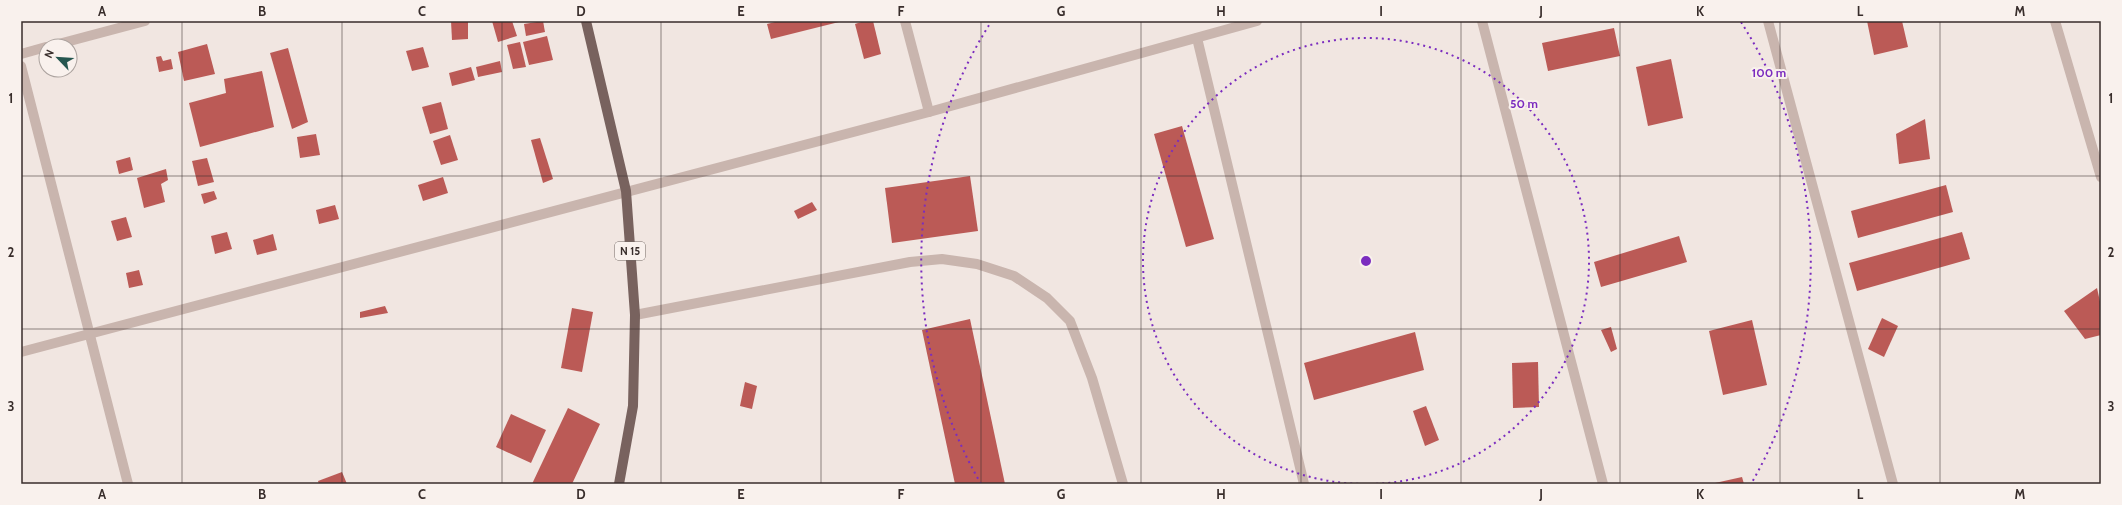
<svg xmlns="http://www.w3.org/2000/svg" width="2122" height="505" font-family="Cabin,sans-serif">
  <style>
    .building { fill: #bb5a56 }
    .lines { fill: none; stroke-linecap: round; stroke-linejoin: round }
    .minor { stroke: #c9b5ae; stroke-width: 10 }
    .major { stroke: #78625e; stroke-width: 10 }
    .grid { fill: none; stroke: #382d2b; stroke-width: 1; stroke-opacity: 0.55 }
    .ring { fill: none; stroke: #7b2cbf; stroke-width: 2; stroke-dasharray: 2 4 }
    .labels { text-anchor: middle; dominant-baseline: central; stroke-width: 4; stroke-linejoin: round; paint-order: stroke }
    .shield { fill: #f9f1ed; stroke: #726865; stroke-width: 1 }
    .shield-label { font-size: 11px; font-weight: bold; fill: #382d2b }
    .centre { fill: #7b2cbf; stroke: #f9f1ed; stroke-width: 2 }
    .ring-label { font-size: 12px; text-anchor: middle; font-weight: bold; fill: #7b2cbf; stroke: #f9f1ed; stroke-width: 4; stroke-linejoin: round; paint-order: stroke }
    .neatline { fill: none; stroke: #382d2b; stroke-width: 1.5 }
    .grid-label { font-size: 13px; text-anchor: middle; font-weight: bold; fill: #382d2b }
  </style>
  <rect width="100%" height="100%" fill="#f1e6e1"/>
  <!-- building -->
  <g class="building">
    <path d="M 451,21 L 468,21 L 468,39 L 452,40 Z"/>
    <path d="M 492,21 L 512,21 L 517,36 L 498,42 Z"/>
    <path d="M 543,21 L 545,32 L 526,36 L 524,24 Z"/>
    <path d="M 779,21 L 839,21 L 839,22 L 771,39 L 767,24 Z"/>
    <path d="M 864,21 L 873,21 L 881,54 L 864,59 L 855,24 Z"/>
    <path d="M 1867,21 L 1902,21 L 1908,47 L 1874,55 Z"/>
    <path d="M 1614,28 L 1620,56 L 1548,71 L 1542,43 Z"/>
    <path d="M 547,36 L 553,60 L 529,65 L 523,42 Z"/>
    <path d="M 520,42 L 526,67 L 513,69 L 507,45 Z"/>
    <path d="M 207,44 L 215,74 L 184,81 L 178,52 Z"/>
    <path d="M 423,47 L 429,67 L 412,71 L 406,51 Z"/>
    <path d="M 288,48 L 308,122 L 292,129 L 270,53 Z"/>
    <path d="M 161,56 L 163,61 L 171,59 L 173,69 L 159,72 L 156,57 Z"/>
    <path d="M 1671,59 L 1683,118 L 1648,126 L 1636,67 Z"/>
    <path d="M 500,61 L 502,72 L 478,77 L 476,67 Z"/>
    <path d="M 471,67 L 475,80 L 452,86 L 449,73 Z"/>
    <path d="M 262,71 L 274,127 L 200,147 L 189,103 L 226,93 L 224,79 Z"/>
    <path d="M 441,102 L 448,129 L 430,134 L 422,107 Z"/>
    <path d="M 1925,119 L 1930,159 L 1899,164 L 1896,134 Z"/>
    <path d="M 1182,126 L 1214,239 L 1186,247 L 1154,134 Z"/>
    <path d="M 316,134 L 320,155 L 300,158 L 297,137 Z"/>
    <path d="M 450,135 L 458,160 L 441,165 L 433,141 Z"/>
    <path d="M 540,138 L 553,179 L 543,183 L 531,140 Z"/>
    <path d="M 130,157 L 133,170 L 119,174 L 116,161 Z"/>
    <path d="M 207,158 L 214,182 L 198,186 L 192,161 Z"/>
    <path d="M 166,169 L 168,180 L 161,184 L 165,202 L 144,208 L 137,178 Z"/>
    <path d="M 970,176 L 978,231 L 892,243 L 885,188 Z"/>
    <path d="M 443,177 L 448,193 L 423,201 L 418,185 Z"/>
    <path d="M 1946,185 L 1953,212 L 1858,238 L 1851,211 Z"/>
    <path d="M 214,191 L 217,199 L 204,204 L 201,194 Z"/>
    <path d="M 812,202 L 817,210 L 798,219 L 794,211 Z"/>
    <path d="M 335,205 L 339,219 L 319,224 L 316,210 Z"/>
    <path d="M 126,217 L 132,237 L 117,241 L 111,221 Z"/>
    <path d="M 227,232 L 232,249 L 215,254 L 211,236 Z"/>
    <path d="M 1962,232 L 1970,259 L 1857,291 L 1849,263 Z"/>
    <path d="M 273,234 L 277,250 L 257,255 L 253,240 Z"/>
    <path d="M 1679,236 L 1687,262 L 1601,287 L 1594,262 Z"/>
    <path d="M 139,270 L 143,285 L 129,288 L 126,273 Z"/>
    <path d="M 2097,288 L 2101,306 L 2101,335 L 2085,339 L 2064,311 Z"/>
    <path d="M 385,306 L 388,313 L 360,318 L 360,312 Z"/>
    <path d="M 572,308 L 593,312 L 582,372 L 561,368 Z"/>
    <path d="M 1882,318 L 1898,326 L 1884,357 L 1868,349 Z"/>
    <path d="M 970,319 L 1005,484 L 955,484 L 922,330 Z"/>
    <path d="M 1752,320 L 1767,385 L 1723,395 L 1709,331 Z"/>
    <path d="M 1611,327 L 1617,349 L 1611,352 L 1601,330 Z"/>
    <path d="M 1415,332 L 1424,370 L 1314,400 L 1304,363 Z"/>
    <path d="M 1538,362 L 1539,407 L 1513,408 L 1512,363 Z"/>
    <path d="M 745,382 L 757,386 L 752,409 L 740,406 Z"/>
    <path d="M 1426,406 L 1439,440 L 1425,446 L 1413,411 Z"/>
    <path d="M 568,408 L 600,424 L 572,484 L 532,484 Z"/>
    <path d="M 511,414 L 546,430 L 531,463 L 496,447 Z"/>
    <path d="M 342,472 L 347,484 L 319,484 L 318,481 Z"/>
    <path d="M 1742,477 L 1744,484 L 1715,484 L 1715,483 Z"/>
  </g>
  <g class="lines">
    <!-- minor -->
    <g class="minor">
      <path d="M 905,21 L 929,112"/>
      <path d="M 1482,21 L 1603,484"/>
      <path d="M 1768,21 L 1893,484"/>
      <path d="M 2055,21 L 2101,177"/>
      <path d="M 1197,38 L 1304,484"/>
      <path d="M 51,46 L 145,21"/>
      <path d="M 21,54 L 46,47"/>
      <path d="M 21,66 L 128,484"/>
      <path d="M 635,315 L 910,262 L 942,259 L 977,264 L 1014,276 L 1047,298 L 1070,321 L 1080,347 L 1092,378 L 1123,484"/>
      <path d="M 21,352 L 929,112 L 1257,21"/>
    </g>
    <!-- major -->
    <path class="major" d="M 586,21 L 626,191 L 635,315 L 633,406 L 619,484"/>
  </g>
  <!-- grid -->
  <path class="grid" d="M 182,21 L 182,484M 342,21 L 342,484M 502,21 L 502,484M 661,21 L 661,484M 821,21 L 821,484M 981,21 L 981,484M 1141,21 L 1141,484M 1301,21 L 1301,484M 1461,21 L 1461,484M 1620,21 L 1620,484M 1780,21 L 1780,484M 1940,21 L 1940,484M 21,176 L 2101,176M 21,329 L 2101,329"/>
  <!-- distance rings -->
  <g class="ring">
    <path d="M1364 484A223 223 0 1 1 1368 484"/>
    <path d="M981 484A445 445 0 0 1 991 22M1741 22A445 445 0 0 1 1751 484"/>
  </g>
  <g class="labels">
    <!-- shield labels -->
    <rect class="shield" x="615" y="242" width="30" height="18" rx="3"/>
    <g class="shield-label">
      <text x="630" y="251">N 15</text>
    </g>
  </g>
  <circle cx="1366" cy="261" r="6" class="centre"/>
  <g class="ring-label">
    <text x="1769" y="77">100 m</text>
    <text x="1524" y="108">50 m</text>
  </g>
  <!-- border -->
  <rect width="2122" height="505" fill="none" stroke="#f9f1ed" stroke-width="44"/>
  <!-- north arrow -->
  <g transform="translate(58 58) rotate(295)"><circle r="19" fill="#f9f1ed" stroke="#aca39f"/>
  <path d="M0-3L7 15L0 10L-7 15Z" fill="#25564f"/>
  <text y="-6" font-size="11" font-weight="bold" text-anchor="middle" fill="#382d2b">N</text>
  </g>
  <rect x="22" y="22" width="2078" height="461" class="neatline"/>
  <g class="grid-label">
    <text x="102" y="16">A</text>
    <text x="262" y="16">B</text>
    <text x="422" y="16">C</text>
    <text x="581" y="16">D</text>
    <text x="741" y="16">E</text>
    <text x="901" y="16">F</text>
    <text x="1061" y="16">G</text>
    <text x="1221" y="16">H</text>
    <text x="1381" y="16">I</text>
    <text x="1541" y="16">J</text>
    <text x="1700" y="16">K</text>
    <text x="1860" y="16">L</text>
    <text x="2020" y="16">M</text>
    <text x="11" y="103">1</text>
    <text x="2111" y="103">1</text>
    <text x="11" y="257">2</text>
    <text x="2111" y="257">2</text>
    <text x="11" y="411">3</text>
    <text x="2111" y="411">3</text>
    <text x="102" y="499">A</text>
    <text x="262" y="499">B</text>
    <text x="422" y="499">C</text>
    <text x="581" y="499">D</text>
    <text x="741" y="499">E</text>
    <text x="901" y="499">F</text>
    <text x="1061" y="499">G</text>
    <text x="1221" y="499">H</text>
    <text x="1381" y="499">I</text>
    <text x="1541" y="499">J</text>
    <text x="1700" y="499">K</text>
    <text x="1860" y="499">L</text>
    <text x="2020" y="499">M</text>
  </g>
</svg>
